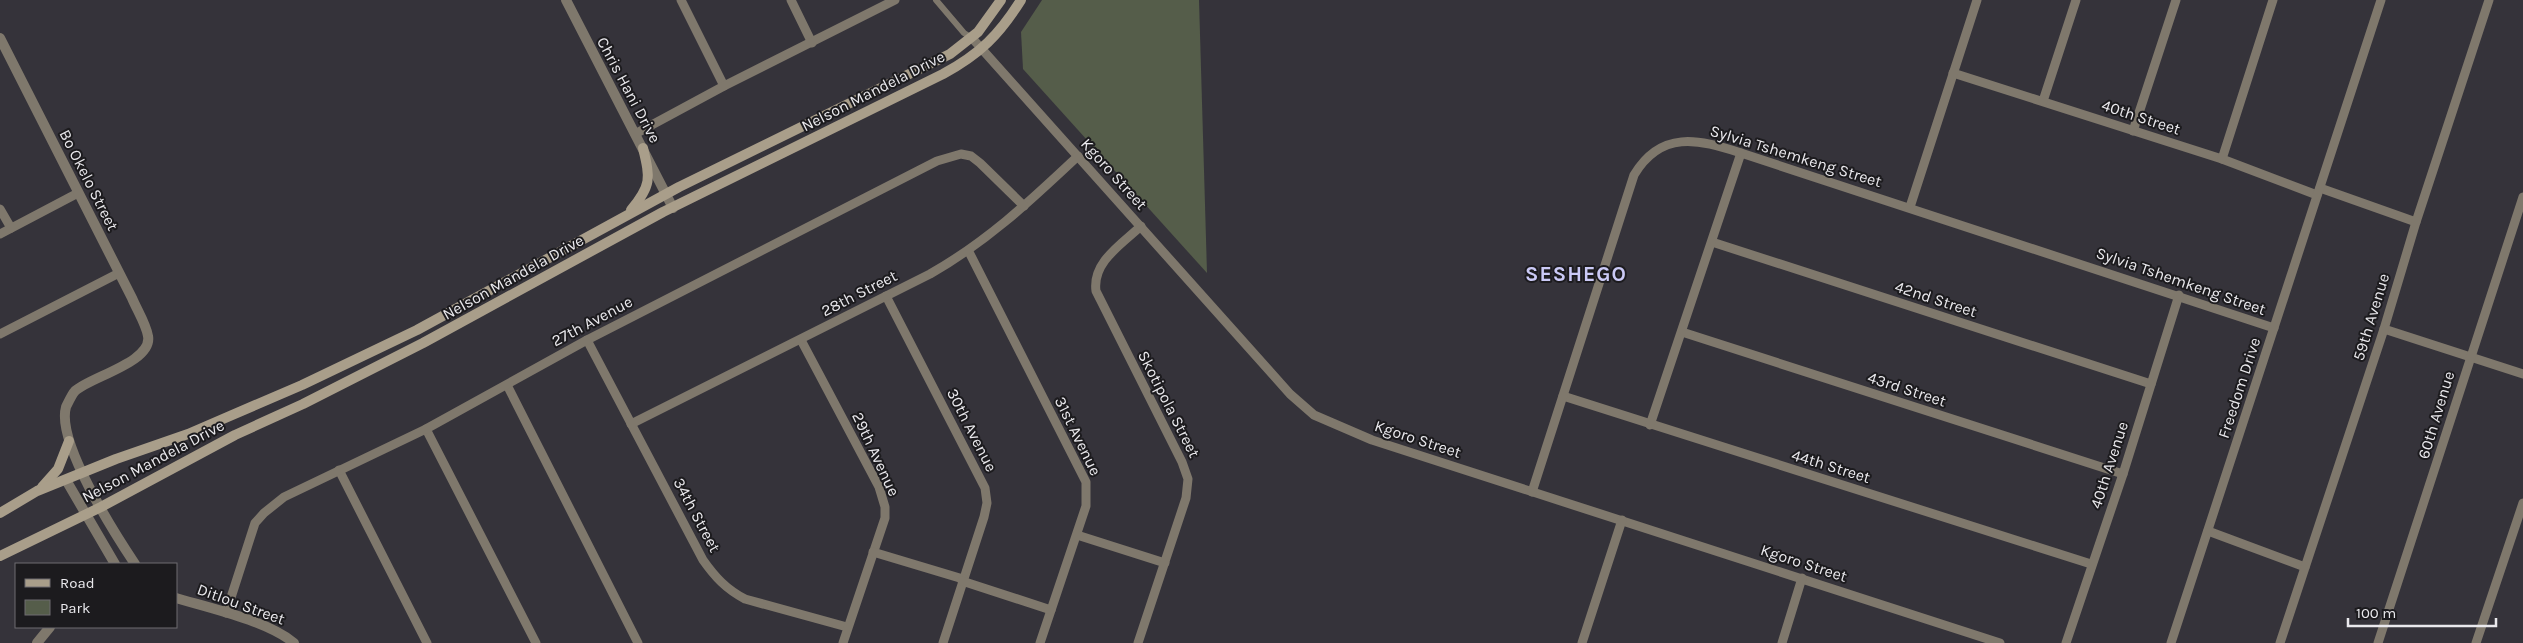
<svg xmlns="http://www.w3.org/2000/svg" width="2523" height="643" font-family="Karla,sans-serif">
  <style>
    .green { fill: #555d4a }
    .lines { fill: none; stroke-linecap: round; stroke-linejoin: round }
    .pedestrian { stroke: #7f786c; stroke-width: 6 }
    .minor { stroke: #7f786c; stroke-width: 9 }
    .tertiary { stroke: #7f786c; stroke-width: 10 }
    .secondary { stroke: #a99e8a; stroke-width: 10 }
    .labels { text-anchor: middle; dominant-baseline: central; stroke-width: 4; stroke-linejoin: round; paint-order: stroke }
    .street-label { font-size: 16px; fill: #eae9ed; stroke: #1c1b1e }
    .district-label { font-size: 21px; font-weight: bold; letter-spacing: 1px; fill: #cbcaf6; stroke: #1c1b1e }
  </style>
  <rect width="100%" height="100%" fill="#35333a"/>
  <!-- green -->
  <path class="green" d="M 1042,0 L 1199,0 L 1207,273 L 1023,69 L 1021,32 Z"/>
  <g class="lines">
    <!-- pedestrian -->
    <path class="pedestrian" d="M 936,0 L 964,33 L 972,38"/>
    <!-- minor -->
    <g class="minor">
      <path d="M 681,0 L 724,86"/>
      <path d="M 791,0 L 812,43"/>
      <path d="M 972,38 L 1290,394 L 1314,415 L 1372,440 L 2000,643"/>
      <path d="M 1953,73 L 2222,159 L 2317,195"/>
      <path d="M 2043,101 L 2076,0"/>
      <path d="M 2133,131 L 2176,0"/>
      <path d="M 635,134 L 724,86 L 895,0"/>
      <path d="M 2222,159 L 2273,0"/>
      <path d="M 2320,188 L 2416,222"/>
      <path d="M 1910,207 L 1977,0"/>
      <path d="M 0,209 L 11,228"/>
      <path d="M 0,234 L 78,193"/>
      <path d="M 1712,242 L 2151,384"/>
      <path d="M 969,252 L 1086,482 L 1086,506 L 1040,643"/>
      <path d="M 886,296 L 985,488 L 987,503 L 984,517 L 943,643"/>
      <path d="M 2384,329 L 2523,374"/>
      <path d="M 1682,332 L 2123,474"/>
      <path d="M 0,334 L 119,273"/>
      <path d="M 587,340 L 703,560 C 715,577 726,589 745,599 L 847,627"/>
      <path d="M 801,340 L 879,487 L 885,507 L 885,518 L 843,643"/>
      <path d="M 507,385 L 638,643"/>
      <path d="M 1563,396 L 2091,564"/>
      <path d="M 631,424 L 930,274 C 988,241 1030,201 1078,156"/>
      <path d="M 1650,425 L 1741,153"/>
      <path d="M 426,429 L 536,643"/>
      <path d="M 339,470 L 427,643"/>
      <path d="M 1532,492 L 1634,175 C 1661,130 1698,139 1741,153 L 2274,328"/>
      <path d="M 2208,531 L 2305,567"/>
      <path d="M 1077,535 L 1165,563"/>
      <path d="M 873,552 L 963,579"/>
      <path d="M 962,581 L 1051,610"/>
      <path d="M 226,613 L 255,523 L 264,513 L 284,497 L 426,429 L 587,340 L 937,161 L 961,154 L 971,156 L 980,163 L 1024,206"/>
      <path d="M 1138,643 L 1186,498 L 1188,479 L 1182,462 L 1096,291 C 1092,262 1122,244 1141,226"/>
      <path d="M 1582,643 L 1622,520"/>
      <path d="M 1782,643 L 1802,578"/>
      <path d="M 2066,643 L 2123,474 L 2179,295"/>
      <path d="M 2171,643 L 2381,0"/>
      <path d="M 2280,643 L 2384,329 L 2416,222 L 2489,0"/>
      <path d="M 2378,643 L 2523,197"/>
      <path d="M 2476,643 L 2523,503"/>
    </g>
    <!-- tertiary -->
    <g class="tertiary">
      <path d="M 566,0 L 673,208"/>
      <path d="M 0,38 L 132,298 C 137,310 146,324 148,336 C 153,362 90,377 75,391 C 72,394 68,403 66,407 C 56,442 115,534 135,564"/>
      <path d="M 66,480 L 115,564"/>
      <path d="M 176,598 C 210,608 268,621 294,643"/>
      <path d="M 37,643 L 50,627"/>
    </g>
    <!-- secondary -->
    <g class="secondary">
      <path d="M 631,210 C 652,185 650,178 643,148"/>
      <path d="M 42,487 L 58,469 L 69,441"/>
      <path d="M 0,513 L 37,491 L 116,459 L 188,434 L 302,385 L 417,330 L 679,187 L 950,54 L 978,32 L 1001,0"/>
      <path d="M 0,556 L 101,507 L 235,435 L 303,404 L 423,343 L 663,212 L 943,74 C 980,54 999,35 1021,0"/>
    </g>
  </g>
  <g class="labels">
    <!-- street labels -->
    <g class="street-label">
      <text transform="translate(629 90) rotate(62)">Chris Hani Drive</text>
      <text transform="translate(873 91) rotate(-27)">Nelson Mandela Drive</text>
      <text transform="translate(2141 117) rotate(18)">40th Street</text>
      <text transform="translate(1796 156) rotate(17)">Sylvia Tshemkeng Street</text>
      <text transform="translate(1114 174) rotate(48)">Kgoro Street</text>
      <text transform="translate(89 180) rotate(63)">Bo Okelo Street</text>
      <text transform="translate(513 277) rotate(-29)">Nelson Mandela Drive</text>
      <text transform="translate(2181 281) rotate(19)">Sylvia Tshemkeng Street</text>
      <text transform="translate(859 293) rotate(-27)">28th Street</text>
      <text transform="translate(1936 299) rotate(18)">42nd Street</text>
      <text transform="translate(2371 317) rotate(-73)">59th Avenue</text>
      <text transform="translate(592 321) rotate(-28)">27th Avenue</text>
      <text transform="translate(2239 388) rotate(-72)">Freedom Drive</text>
      <text transform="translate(1907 389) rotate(18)">43rd Street</text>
      <text transform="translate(1169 404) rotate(63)">Skotipola Street</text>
      <text transform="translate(2436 415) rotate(-73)">60th Avenue</text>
      <text transform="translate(972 430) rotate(63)">30th Avenue</text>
      <text transform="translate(1078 436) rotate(64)">31st Avenue</text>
      <text transform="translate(1418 439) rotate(18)">Kgoro Street</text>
      <text transform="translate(876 454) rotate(65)">29th Avenue</text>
      <text transform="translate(153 461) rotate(-28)">Nelson Mandela Drive</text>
      <text transform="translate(2109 465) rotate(-72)">40th Avenue</text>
      <text transform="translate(1831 466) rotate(17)">44th Street</text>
      <text transform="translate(697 515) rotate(62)">34th Street</text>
      <text transform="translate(1804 563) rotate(18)">Kgoro Street</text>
      <text transform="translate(241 604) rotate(20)">Ditlou Street</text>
    </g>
    <!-- district labels -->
    <g class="district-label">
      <text x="1576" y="274">SESHEGO</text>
    </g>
  </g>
  <!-- legend -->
  <rect x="15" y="563" width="162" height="65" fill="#1c1b1e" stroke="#6e6d71"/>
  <rect x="25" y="579" width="25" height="8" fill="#a99e8a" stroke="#6e6d71"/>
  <text x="60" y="588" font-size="15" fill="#eae9ed">Road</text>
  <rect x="25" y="600" width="25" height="15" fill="#555d4a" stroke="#6e6d71"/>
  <text x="60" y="613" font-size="15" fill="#eae9ed">Park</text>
  <!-- scale -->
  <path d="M2348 618v8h148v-8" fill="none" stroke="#eae9ed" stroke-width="2.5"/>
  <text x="2356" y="618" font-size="15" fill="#eae9ed" stroke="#1c1b1e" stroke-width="4" paint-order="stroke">100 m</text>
</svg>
